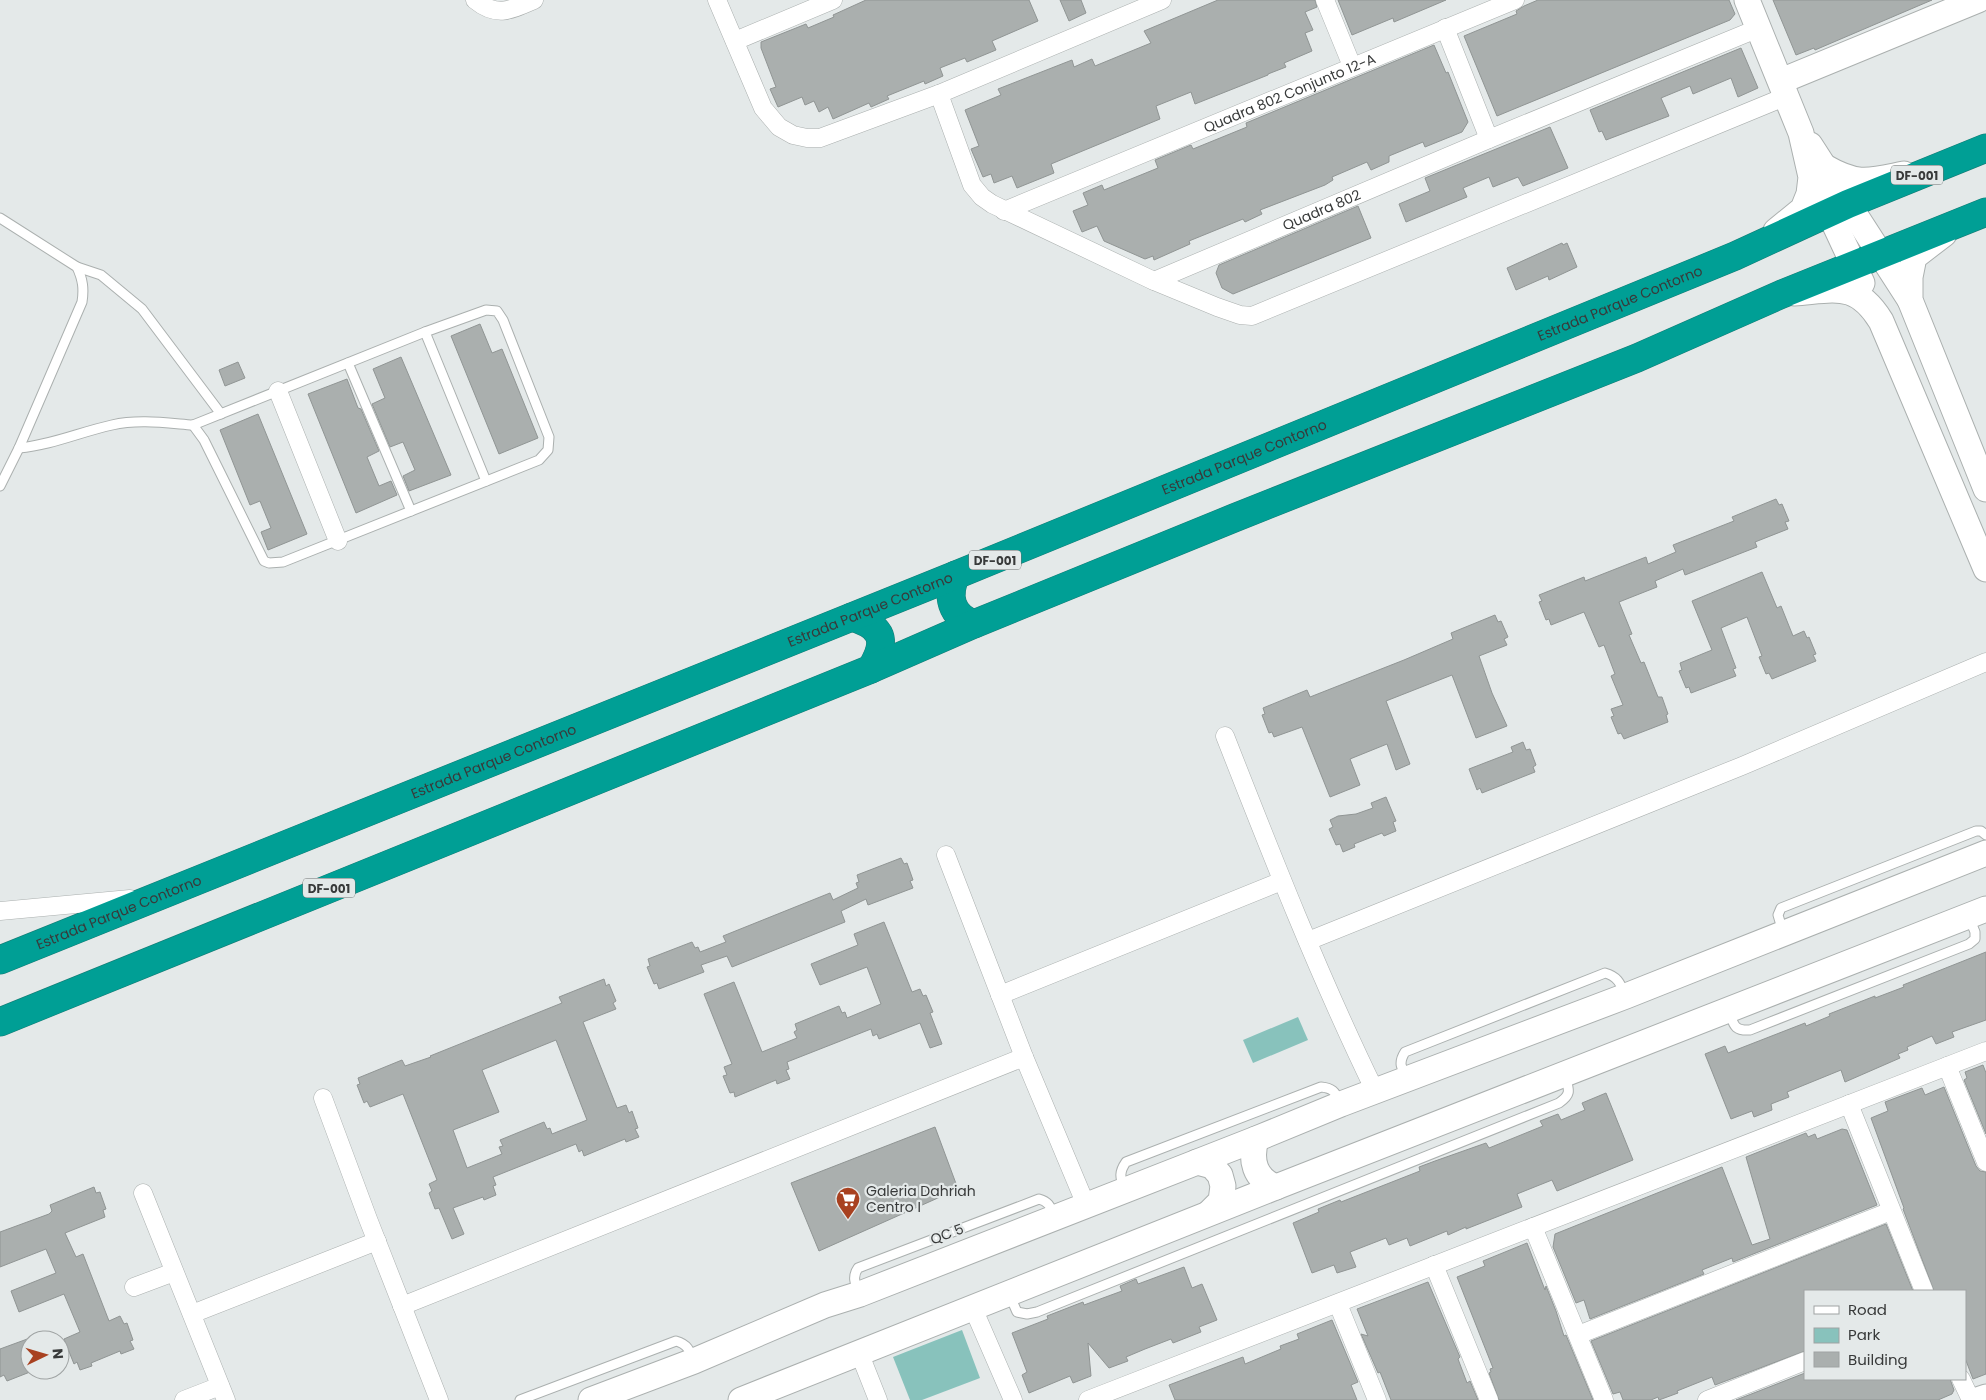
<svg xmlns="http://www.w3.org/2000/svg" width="1986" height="1400" font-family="Poppins,sans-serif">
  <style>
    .green { fill: #88c2bc }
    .building { fill: #aaafae; stroke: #909594; fill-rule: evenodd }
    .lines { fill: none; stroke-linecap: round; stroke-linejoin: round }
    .lane-casing { stroke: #abb0af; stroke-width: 11 }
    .street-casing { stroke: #abb0af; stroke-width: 19 }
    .secondary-casing { stroke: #abb0af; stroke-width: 27 }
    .highway-casing { stroke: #147c75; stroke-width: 29 }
    .lane { stroke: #fff; stroke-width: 9 }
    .street { stroke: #fff; stroke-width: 18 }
    .secondary { stroke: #fff; stroke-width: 25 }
    .highway { stroke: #009f95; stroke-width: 28 }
    .labels { text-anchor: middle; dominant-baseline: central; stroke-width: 4.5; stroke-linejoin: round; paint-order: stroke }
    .shield { fill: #e4e9e9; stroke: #6c6e6e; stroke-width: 1 }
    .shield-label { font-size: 12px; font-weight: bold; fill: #383a3a }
    .street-label { font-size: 14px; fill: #383a3a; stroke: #e4e9e9 }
    .poi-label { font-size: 14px; fill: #383a3a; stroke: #e4e9e9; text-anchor: start }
  </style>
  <rect width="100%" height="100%" fill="#e4e9e9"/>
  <!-- green -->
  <g class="green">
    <path d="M 1298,1017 L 1308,1040 L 1253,1063 L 1243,1040 Z"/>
    <path d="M 962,1330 L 980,1378 L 922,1400 L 910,1400 L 893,1357 Z"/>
  </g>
  <!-- building -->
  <g class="building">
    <path d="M 866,0 L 1029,0 L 1038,21 L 992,41 L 996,50 L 967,62 L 965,58 L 940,68 L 943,76 L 925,84 L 924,81 L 887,96 L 889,99 L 871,107 L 869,103 L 833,119 L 828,107 L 819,112 L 814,101 L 805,105 L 802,97 L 778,107 L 770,89 L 776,87 L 761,48 L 761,42 L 806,24 L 808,28 L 834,17 L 833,15 Z"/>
    <path d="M 1060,0 L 1081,0 L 1086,13 L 1069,21 Z"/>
    <path d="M 1218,0 L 1315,0 L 1317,7 L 1305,12 L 1313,30 L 1305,33 L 1312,51 L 1284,63 L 1286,67 L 1268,74 L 1268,75 L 1195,104 L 1191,92 L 1156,106 L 1160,119 L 1051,164 L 1054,173 L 1017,188 L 1012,176 L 994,183 L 991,174 L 983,177 L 971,149 L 979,146 L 965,110 L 1001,95 L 998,89 L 1072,60 L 1074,67 L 1092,59 L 1095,66 L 1151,43 L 1144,31 Z"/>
    <path d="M 1338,0 L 1446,0 L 1394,22 L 1393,18 L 1352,35 Z"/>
    <path d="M 1538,0 L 1729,0 L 1735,14 L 1730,20 L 1497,116 L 1464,36 L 1517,14 L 1516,11 L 1524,6 Z"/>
    <path d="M 1773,0 L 1932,0 L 1815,50 L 1814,48 L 1796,55 Z"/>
    <path d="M 1434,45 L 1446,73 L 1448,72 L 1468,122 L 1462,132 L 1425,147 L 1423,142 L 1389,156 L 1389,162 L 1371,170 L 1367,162 L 1332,177 L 1333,180 L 1325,185 L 1260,210 L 1262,214 L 1245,222 L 1243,219 L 1189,241 L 1190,244 L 1154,260 L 1153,256 L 1145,259 L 1104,241 L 1097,226 L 1082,232 L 1073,211 L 1088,205 L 1083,193 L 1102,185 L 1104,190 L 1158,168 L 1155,160 L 1191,145 L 1193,149 L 1247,127 L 1246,123 Z"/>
    <path d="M 1741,48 L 1758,88 L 1738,97 L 1731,78 L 1693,94 L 1690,86 L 1661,98 L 1669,116 L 1606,140 L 1602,131 L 1599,132 L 1590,110 Z"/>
    <path d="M 1550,127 L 1568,168 L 1523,186 L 1518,177 L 1493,187 L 1489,177 L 1463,188 L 1467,197 L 1406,222 L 1399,204 L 1430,191 L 1425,178 Z"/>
    <path d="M 1358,206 L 1371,238 L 1233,294 L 1222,288 L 1216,273 L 1219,265 Z"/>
    <path d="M 1562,243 L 1563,245 L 1567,243 L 1577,267 L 1549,280 L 1548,276 L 1516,290 L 1507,268 Z"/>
    <path d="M 480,324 L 492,353 L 502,349 L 538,438 L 499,454 L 451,336 Z"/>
    <path d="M 401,357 L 451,475 L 409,491 L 403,476 L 415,470 L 403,442 L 390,447 L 372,404 L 385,398 L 373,369 Z"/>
    <path d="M 238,362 L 245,378 L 225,386 L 219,370 Z"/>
    <path d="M 347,379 L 358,408 L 361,409 L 379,451 L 367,457 L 379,486 L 391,481 L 397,495 L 356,513 L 308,394 Z"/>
    <path d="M 258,414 L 307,534 L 268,550 L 261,532 L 271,528 L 260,501 L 250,505 L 220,430 Z"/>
    <path d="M 1776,499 L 1779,505 L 1782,504 L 1789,521 L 1785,522 L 1788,529 L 1755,542 L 1757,547 L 1685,575 L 1683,569 L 1655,581 L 1657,587 L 1619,602 L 1632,634 L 1629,635 L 1641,663 L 1644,662 L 1658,697 L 1662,697 L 1668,714 L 1666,715 L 1668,722 L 1624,739 L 1621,733 L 1618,734 L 1611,717 L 1614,716 L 1611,709 L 1623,705 L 1611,676 L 1615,674 L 1604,645 L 1599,647 L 1584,612 L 1551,625 L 1549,619 L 1546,620 L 1539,602 L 1542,601 L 1539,595 L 1584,577 L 1585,581 L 1646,557 L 1648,564 L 1676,552 L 1673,545 L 1734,521 L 1732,517 Z"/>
    <path d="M 1762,572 L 1777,608 L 1781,606 L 1793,636 L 1804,631 L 1807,638 L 1809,637 L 1816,654 L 1813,655 L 1816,661 L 1772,679 L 1769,673 L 1766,674 L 1759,657 L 1762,656 L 1747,617 L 1721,628 L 1736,668 L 1733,669 L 1736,676 L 1691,693 L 1689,687 L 1686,688 L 1679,671 L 1682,670 L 1680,663 L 1712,650 L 1692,601 Z"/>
    <path d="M 1495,615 L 1498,622 L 1501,621 L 1508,637 L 1504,639 L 1507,645 L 1479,656 L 1492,693 L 1507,726 L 1476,738 L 1452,675 L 1386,701 L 1410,764 L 1396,770 L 1387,744 L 1350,759 L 1360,785 L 1330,797 L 1302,727 L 1274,737 L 1272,732 L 1269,733 L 1262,715 L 1265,714 L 1263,708 L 1307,690 L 1310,697 L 1404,660 L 1453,639 L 1451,633 Z"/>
    <path d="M 1523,742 L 1526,750 L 1530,749 L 1536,765 L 1533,767 L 1535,772 L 1482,793 L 1480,788 L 1477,790 L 1469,769 L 1513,752 L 1511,747 Z"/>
    <path d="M 1386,797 L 1396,821 L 1393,822 L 1396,831 L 1384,836 L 1382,833 L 1354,844 L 1355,847 L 1343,852 L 1340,844 L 1336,845 L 1329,829 L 1333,827 L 1330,820 L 1338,816 L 1356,814 L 1373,808 L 1371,803 Z"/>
    <path d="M 901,858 L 904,864 L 907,863 L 913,880 L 910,881 L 913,888 L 868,905 L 866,899 L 841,911 L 845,922 L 732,967 L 727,956 L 701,965 L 704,972 L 659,989 L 657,983 L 654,984 L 647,967 L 650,966 L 648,959 L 692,942 L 695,948 L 698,947 L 700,952 L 726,942 L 723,936 L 830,893 L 833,900 L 858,888 L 856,883 L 859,882 L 857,875 Z"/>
    <path d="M 884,922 L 912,992 L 920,989 L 923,996 L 926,995 L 933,1012 L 930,1013 L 942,1044 L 930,1048 L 920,1023 L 879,1039 L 877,1034 L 873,1036 L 871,1029 L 787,1062 L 789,1069 L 786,1070 L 790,1079 L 777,1084 L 776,1080 L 735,1097 L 734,1092 L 730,1093 L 723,1076 L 727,1075 L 724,1067 L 732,1064 L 704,994 L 734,982 L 762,1052 L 797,1038 L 794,1032 L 797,1030 L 795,1024 L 839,1006 L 842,1013 L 845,1012 L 847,1018 L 881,1004 L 867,967 L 820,985 L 811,964 L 858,945 L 854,934 Z"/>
    <path d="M 1986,952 L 1986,1020 L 1952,1032 L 1954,1037 L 1936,1044 L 1932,1036 L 1907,1047 L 1908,1050 L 1898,1054 L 1900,1058 L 1845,1082 L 1841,1070 L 1787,1092 L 1789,1097 L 1771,1104 L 1772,1110 L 1754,1117 L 1752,1111 L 1731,1119 L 1705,1054 L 1725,1046 L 1728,1053 L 1805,1023 L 1806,1026 L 1830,1016 L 1829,1014 L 1875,996 L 1875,998 L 1904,987 L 1903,985 Z"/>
    <path d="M 604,979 L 606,986 L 609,984 L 616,1001 L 613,1003 L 616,1009 L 583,1022 L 617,1108 L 626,1105 L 629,1113 L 632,1111 L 638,1128 L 635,1129 L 639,1137 L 626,1142 L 625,1139 L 584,1156 L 582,1150 L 579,1152 L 576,1144 L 493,1177 L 496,1185 L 493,1186 L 496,1195 L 484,1200 L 483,1197 L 453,1208 L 464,1234 L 452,1239 L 439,1208 L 435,1209 L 429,1193 L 432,1191 L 429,1184 L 437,1180 L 403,1094 L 370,1107 L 367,1101 L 364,1103 L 357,1085 L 360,1084 L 358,1078 L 402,1060 L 405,1066 L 431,1057 L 430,1056 L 562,1003 L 559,997 ZM 556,1040 L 587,1120 L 552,1134 L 550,1128 L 547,1129 L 544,1122 L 500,1140 L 503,1146 L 499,1147 L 502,1154 L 467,1168 L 453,1130 L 499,1112 L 482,1070 Z"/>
    <path d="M 1983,1065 L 1986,1073 L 1986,1134 L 1964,1080 L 1967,1078 L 1965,1072 Z"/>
    <path d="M 1944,1087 L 1976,1166 L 1980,1171 L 1986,1172 L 1986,1374 L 1973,1379 L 1965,1358 L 1965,1291 L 1934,1291 L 1903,1209 L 1904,1208 L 1871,1118 L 1888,1111 L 1885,1102 L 1922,1088 L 1925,1095 Z"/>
    <path d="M 1606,1093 L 1633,1160 L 1557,1191 L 1552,1180 L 1517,1194 L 1522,1207 L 1466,1229 L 1466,1227 L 1448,1235 L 1447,1231 L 1410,1246 L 1407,1238 L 1389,1245 L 1386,1238 L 1350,1252 L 1356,1267 L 1337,1273 L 1334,1265 L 1312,1273 L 1293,1223 L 1319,1212 L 1318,1209 L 1340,1200 L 1341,1202 L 1420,1171 L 1419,1167 L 1435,1161 L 1486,1143 L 1489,1148 L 1543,1126 L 1540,1121 L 1558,1114 L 1561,1120 L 1585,1110 L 1582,1103 Z"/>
    <path d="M 935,1127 L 958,1189 L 819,1251 L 791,1183 Z"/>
    <path d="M 1842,1129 L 1847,1130 L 1877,1205 L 1733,1262 L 1732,1258 L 1702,1270 L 1704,1274 L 1590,1319 L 1584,1300 L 1576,1303 L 1553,1247 L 1555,1234 L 1722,1167 L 1752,1245 L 1770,1239 L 1746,1157 L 1806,1133 L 1808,1137 L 1815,1134 L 1817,1139 Z"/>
    <path d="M 94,1187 L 96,1193 L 100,1192 L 106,1209 L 103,1210 L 105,1217 L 65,1233 L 76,1257 L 83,1254 L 109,1321 L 120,1316 L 124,1324 L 127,1323 L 133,1340 L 130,1341 L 134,1349 L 121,1354 L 120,1351 L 91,1363 L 92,1366 L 80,1370 L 77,1362 L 74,1364 L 64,1339 L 80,1332 L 64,1294 L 19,1312 L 11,1291 L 56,1273 L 46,1249 L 0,1267 L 0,1232 L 49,1214 L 52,1211 L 50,1205 Z"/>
    <path d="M 1886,1224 L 1913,1291 L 1805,1291 L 1805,1351 L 1715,1385 L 1712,1377 L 1677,1391 L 1678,1393 L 1659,1400 L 1658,1397 L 1651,1400 L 1623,1400 L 1620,1392 L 1613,1394 L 1591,1341 Z"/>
    <path d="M 1527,1243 L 1545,1290 L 1546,1286 L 1556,1311 L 1564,1336 L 1566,1335 L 1593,1400 L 1499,1400 L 1489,1373 L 1491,1372 L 1490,1369 L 1493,1368 L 1457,1277 L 1485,1266 L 1483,1261 Z"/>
    <path d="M 1184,1267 L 1192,1288 L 1202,1284 L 1217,1320 L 1199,1327 L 1201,1332 L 1173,1343 L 1171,1339 L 1145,1349 L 1126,1357 L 1128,1361 L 1109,1368 L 1088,1343 L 1091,1376 L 1073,1383 L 1070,1376 L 1029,1393 L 1022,1375 L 1027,1372 L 1012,1333 L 1048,1319 L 1047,1316 L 1083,1302 L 1084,1305 L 1122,1291 L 1120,1286 L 1136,1279 L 1138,1284 Z"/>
    <path d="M 1428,1282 L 1460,1357 L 1458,1359 L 1467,1383 L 1470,1381 L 1478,1400 L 1391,1400 L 1380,1372 L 1378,1373 L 1361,1334 L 1368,1336 L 1357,1309 Z"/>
    <path d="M 1332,1320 L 1358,1382 L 1351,1385 L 1357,1400 L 1175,1400 L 1169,1385 L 1243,1357 L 1245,1364 L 1281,1349 L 1280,1346 L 1299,1339 L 1297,1334 Z"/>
    <path d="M 30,1338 L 30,1372 L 7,1381 L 4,1375 L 0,1377 L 0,1349 Z"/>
    <path d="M 1805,1373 L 1805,1379 L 1950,1379 L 1954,1390 L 1952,1394 L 1938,1400 L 1736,1400 Z"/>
  </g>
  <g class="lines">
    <defs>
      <g id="lane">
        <path d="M 0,218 L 77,267 C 83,280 84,289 82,302 L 19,448 L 0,486"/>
        <path d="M 77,267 L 101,275 L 142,309 L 221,414"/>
        <path d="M 486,310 L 497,311 L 503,320 L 549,437 L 548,450 L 539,460 L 283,562 L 269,563 L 264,561 L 204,440 L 193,425 L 425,332 Z"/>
        <path d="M 425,332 L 486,481"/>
        <path d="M 348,363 L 411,511"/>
        <path d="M 19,448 C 52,445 80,432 112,425 C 138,419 166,423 193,425"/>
        <path d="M 1783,932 L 1778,915 L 1781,908 L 1976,831 L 1981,831 L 1986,835"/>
        <path d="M 1729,1012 C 1734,1025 1734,1031 1750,1030 L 1969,944 L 1975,939 L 1975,932 L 1969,917"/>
        <path d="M 1408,1078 C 1401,1068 1398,1063 1405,1052 L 1605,973 C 1617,976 1620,983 1625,994"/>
        <path d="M 1124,1188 C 1120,1177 1119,1172 1126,1162 L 1321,1087 C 1332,1088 1335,1091 1340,1102"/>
        <path d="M 859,1292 C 855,1283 852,1277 858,1268 L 1039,1199 C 1049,1202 1050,1206 1054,1215"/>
        <path d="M 1010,1296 L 1017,1312 L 1027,1314 L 1037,1312 L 1559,1103 C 1572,1094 1569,1090 1565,1076"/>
        <path d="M 520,1400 L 676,1341 C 687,1344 690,1350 693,1361"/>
      </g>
      <g id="street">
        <path d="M 475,0 C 497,18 511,10 534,0"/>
        <path d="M 717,0 L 763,108 L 779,127 L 793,135 L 807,138 L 820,138 L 939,94 L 1162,0"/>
        <path d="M 1325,0 L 1352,66"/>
        <path d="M 1445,28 L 1489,139"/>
        <path d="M 735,41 L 833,0"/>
        <path d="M 939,94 L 972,185 L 982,197 L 992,204 L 1154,281 L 1217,307 L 1240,315 L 1252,316 L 1787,96"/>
        <path id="s1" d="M 1004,211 L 1515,0"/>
        <path id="s2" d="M 1154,281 L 1489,139 L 1759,28"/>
        <path d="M 278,391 L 338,541"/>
        <path d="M 1225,736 C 1272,856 1319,976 1375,1091"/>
        <path d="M 946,855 L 1024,1057 L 1086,1205"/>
        <path d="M 0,911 L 130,899"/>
        <path d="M 1308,941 L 1742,766 L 1986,662"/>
        <path d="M 1000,995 L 1282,881"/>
        <path d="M 1947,1066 L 1986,1162"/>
        <path d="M 323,1098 L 368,1219 L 439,1400"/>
        <path d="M 1849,1104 L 1924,1291"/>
        <path d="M 143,1193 L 226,1400"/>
        <path d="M 1533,1227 L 1604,1400"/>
        <path d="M 1434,1265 L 1489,1400"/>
        <path d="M 134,1287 L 174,1272"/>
        <path d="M 1338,1304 L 1377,1400"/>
        <path d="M 402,1306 L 1024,1057"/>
        <path d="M 973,1308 L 1013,1400"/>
        <path d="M 192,1314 L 377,1241"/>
        <path d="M 1578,1335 L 1891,1211"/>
        <path d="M 859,1352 L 878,1400"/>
        <path d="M 1961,1379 L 1971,1400"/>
        <path d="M 184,1400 L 220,1386"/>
        <path d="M 1088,1400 L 1986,1051"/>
        <path d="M 1707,1400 L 1805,1361"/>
      </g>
      <g id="secondary">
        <path d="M 1747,0 L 1801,133 L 1811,177 L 1809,194 L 1803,209 L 1776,231"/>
        <path d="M 1781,81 L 1978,0"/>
        <path d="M 1810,145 L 1910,300"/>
        <path d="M 1825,167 C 1858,186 1869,181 1904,174"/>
        <path d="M 1821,195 L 1862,283"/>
        <path d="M 1944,234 L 1914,257 L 1910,277 L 1910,300 L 1986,489"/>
        <path d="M 1794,293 C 1836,290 1856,281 1881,321 L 1986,569"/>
        <path d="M 1256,1139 C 1250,1160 1254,1179 1276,1187"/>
        <path d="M 1197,1162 L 1212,1166 L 1220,1175 L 1223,1186 L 1221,1201 L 1210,1212"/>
        <path d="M 591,1400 L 694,1361 L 825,1305 L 860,1294 L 1256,1139 L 1341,1104 L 1626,996 L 1986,853"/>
        <path d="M 741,1400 L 1276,1187 L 1986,909"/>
        <path d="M 1977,1400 L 1986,1397"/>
      </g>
      <g id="highway">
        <path d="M 956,575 C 946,596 951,616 974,624"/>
        <path d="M 852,617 C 883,627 888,640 871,669"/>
        <path id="s3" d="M 0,960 L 956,575 L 1735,256 L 1848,204 L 1986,148"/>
        <path d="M 0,1022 L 871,669 L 974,624 L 1234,518 L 1637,358 L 1782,294 L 1986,212"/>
      </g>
    </defs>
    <!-- lane casing -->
    <use href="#lane" class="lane-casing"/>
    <!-- street casing -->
    <use href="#street" class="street-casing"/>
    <!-- secondary casing -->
    <use href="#secondary" class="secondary-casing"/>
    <!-- highway casing -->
    <use href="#highway" class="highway-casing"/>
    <!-- lane -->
    <use href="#lane" class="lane"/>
    <!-- street -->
    <use href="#street" class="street"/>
    <!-- secondary -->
    <use href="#secondary" class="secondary"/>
    <!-- highway -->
    <use href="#highway" class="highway"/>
  </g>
  <!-- icons -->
  <defs>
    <symbol id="supermarket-pin" viewBox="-11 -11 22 30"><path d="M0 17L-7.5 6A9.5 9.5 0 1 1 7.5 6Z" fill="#a84120" stroke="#e4e9e9"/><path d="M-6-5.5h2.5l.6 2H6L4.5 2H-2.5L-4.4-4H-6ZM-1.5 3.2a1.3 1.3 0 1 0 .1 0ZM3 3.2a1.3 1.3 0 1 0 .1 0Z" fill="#fff"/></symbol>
  </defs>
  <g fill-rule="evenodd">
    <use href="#supermarket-pin" x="834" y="1185" width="28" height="38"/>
  </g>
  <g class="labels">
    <!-- shield labels -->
    <g class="shield">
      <rect x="1891" y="165.5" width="52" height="19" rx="4"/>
      <rect x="969" y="550.5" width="52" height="19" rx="4"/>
      <rect x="303" y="878.5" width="52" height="19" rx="4"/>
    </g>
    <g class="shield-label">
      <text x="1917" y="175">DF-001</text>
      <text x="995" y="560">DF-001</text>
      <text x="329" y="888">DF-001</text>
    </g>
    <!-- street labels -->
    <g class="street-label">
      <text stroke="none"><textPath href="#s1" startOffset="309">Quadra 802 Conjunto 12-A</textPath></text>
      <text stroke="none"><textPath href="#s2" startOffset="182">Quadra 802</textPath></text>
      <text stroke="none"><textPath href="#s3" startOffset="1748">Estrada Parque Contorno</textPath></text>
      <text stroke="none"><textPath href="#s3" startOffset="1342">Estrada Parque Contorno</textPath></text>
      <text stroke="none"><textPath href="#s3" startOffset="938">Estrada Parque Contorno</textPath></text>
      <text stroke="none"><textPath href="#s3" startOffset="532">Estrada Parque Contorno</textPath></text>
      <text stroke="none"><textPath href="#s3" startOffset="128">Estrada Parque Contorno</textPath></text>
      <text transform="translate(947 1234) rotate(-21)">QC 5</text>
    </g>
    <!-- poi labels -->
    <g class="poi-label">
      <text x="866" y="1191">Galeria Dahriah<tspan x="866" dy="16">Centro I</tspan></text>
    </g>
  </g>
  <!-- legend -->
  <rect x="1804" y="1290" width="162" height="90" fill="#e4e9e9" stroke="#9fa3a3"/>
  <rect x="1814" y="1306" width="25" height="8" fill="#ffffff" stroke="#9fa3a3"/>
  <text x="1848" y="1315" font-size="15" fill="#383a3a">Road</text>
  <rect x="1814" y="1328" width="25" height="15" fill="#88c2bc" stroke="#9fa3a3"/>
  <text x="1848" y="1340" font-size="15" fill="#383a3a">Park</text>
  <rect x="1814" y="1352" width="25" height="15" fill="#aaafae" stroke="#9fa3a3"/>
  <text x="1848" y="1365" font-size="15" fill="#383a3a">Building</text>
  <!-- north arrow -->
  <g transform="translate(45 1355) rotate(85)"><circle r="24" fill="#e4e9e9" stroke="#9fa3a3"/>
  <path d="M0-4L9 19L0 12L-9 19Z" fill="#a84120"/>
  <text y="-8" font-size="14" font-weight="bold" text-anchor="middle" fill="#383a3a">N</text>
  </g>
</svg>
